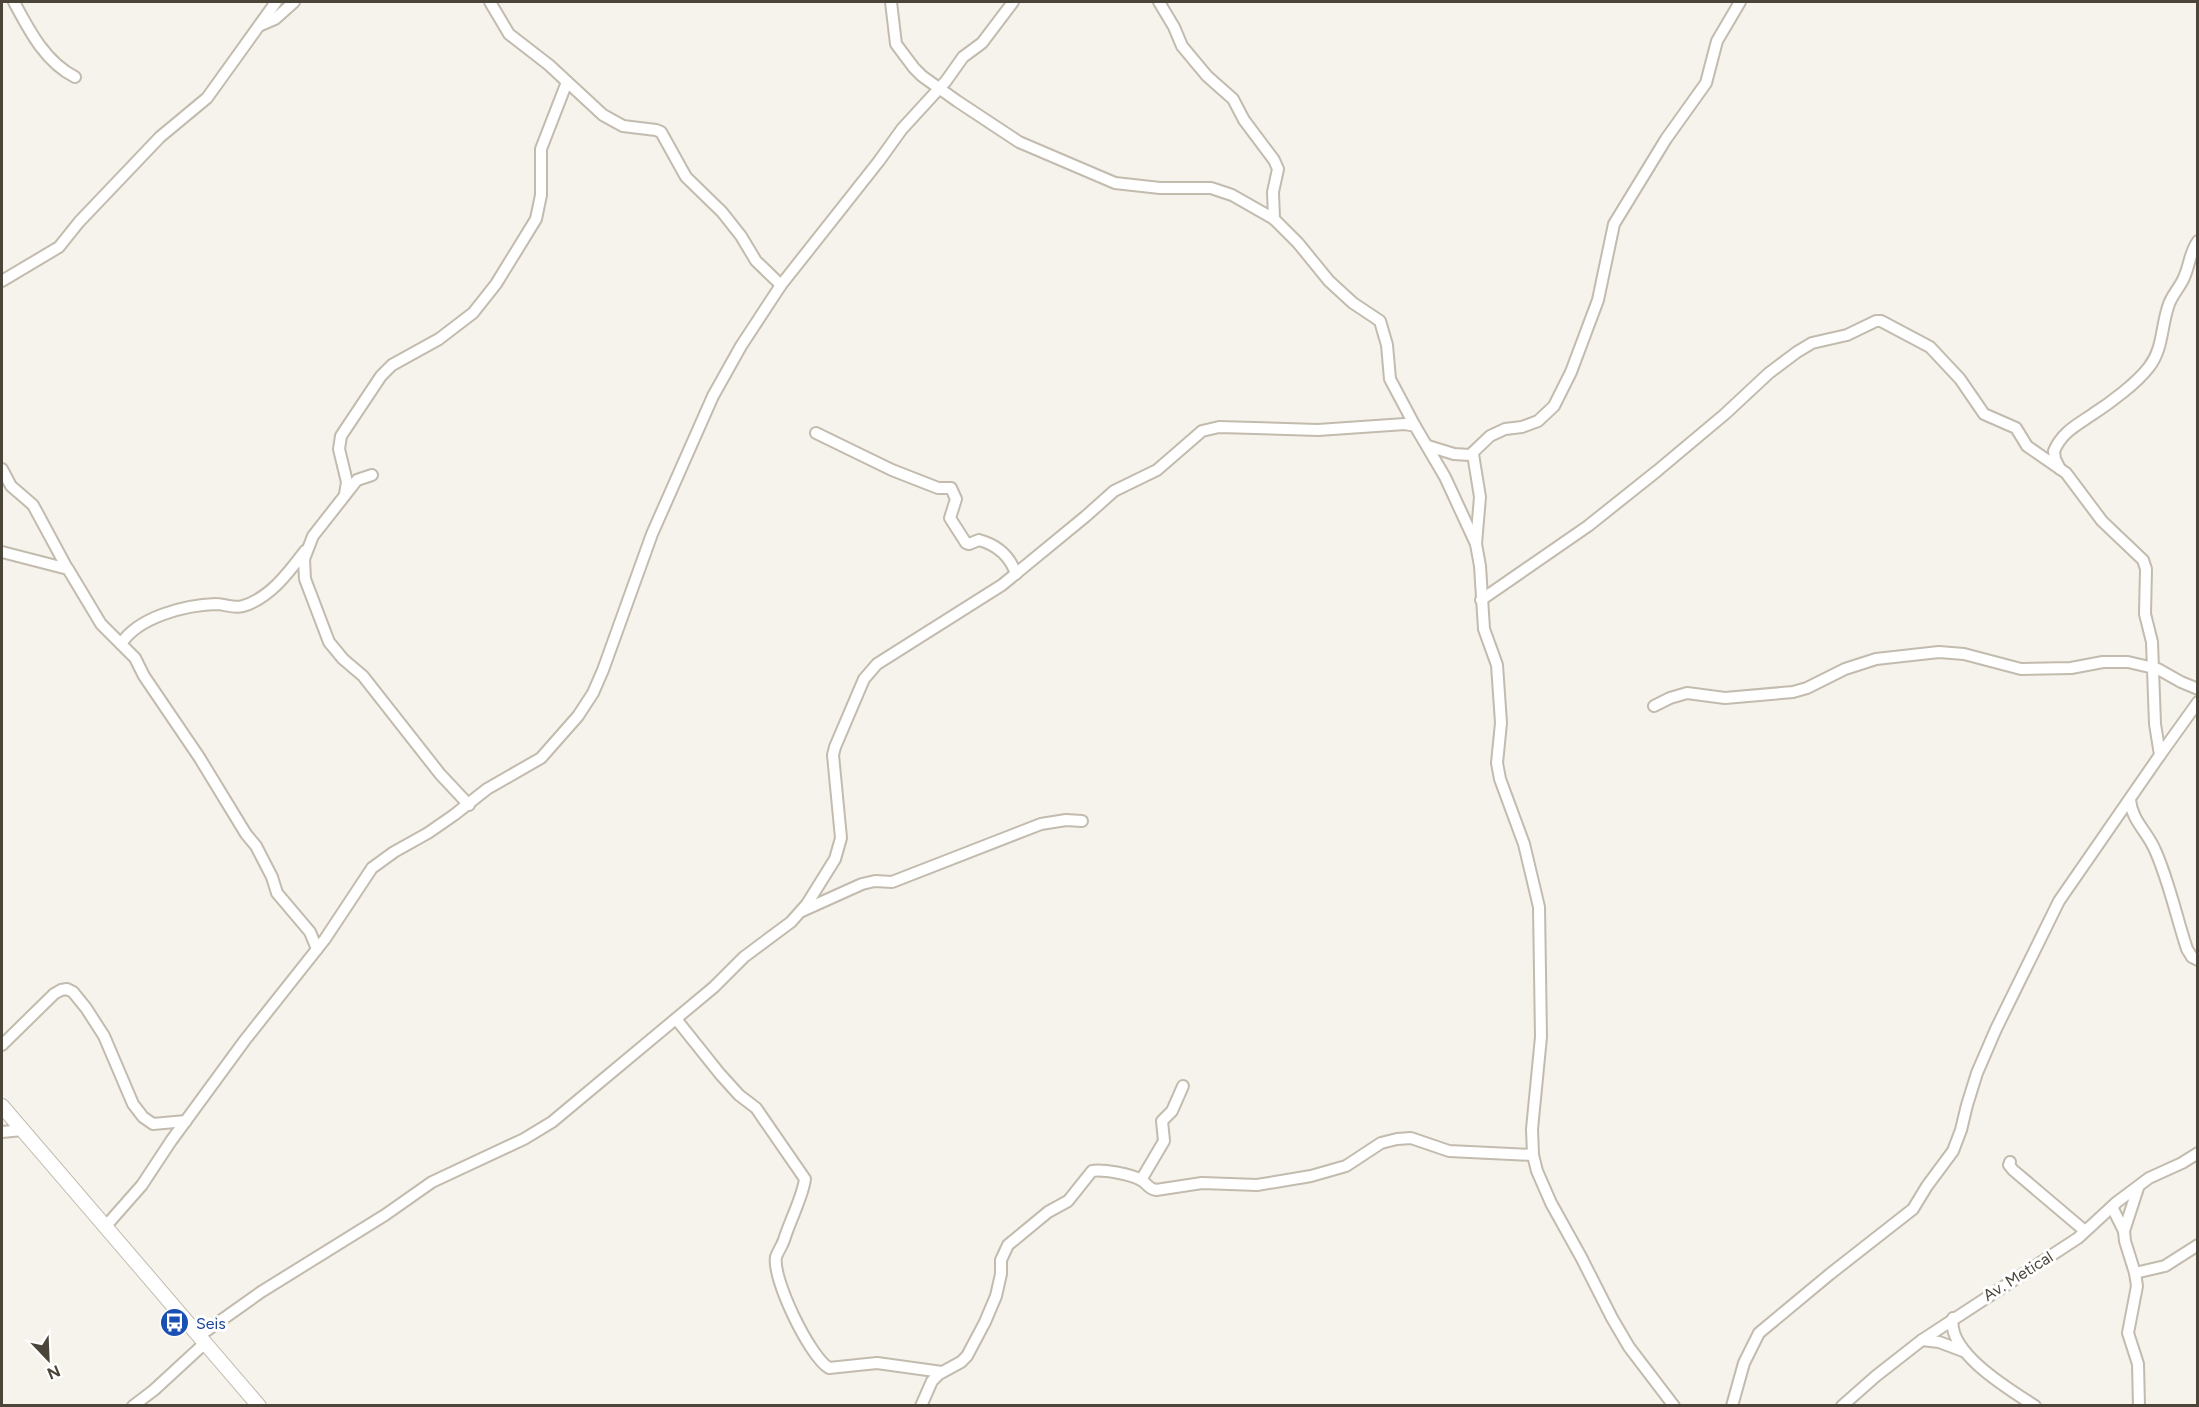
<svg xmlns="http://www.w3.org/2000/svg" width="2199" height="1407" font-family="Figtree,sans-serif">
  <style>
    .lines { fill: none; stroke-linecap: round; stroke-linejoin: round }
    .minor-casing { stroke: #c2bbae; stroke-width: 14 }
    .tertiary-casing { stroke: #c2bbae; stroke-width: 16 }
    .minor { stroke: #fff; stroke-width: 10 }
    .tertiary { stroke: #fff; stroke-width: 14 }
    .labels { text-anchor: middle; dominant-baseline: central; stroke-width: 6; stroke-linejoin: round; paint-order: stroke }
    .street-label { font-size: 16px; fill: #4b4439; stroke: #fff }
    .transit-label { font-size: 16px; fill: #164399; stroke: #fff; text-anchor: start }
  </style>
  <rect width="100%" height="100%" fill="#f6f3ec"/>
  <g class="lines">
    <defs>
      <g id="minor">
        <path d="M 14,2 C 29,30 45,62 75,77"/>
        <path d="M 490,2 L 509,34 L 549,65 L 603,115 L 623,126 L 656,130 L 661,132 L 686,177 L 722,212 L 741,236 L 756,261 L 781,285"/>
        <path d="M 891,2 L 896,44 L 914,68 L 922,76 L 957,101 L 1019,142 L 1115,183 L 1160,188 L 1211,188 L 1232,195 L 1274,219 L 1298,243 L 1329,281 L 1353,303 L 1380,321 L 1387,345 L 1390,379 L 1415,426"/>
        <path d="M 1159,2 L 1174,27 L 1182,46 L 1207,76 L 1233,99 L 1244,120 L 1274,160 L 1278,169 L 1273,192 L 1274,219"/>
        <path d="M 261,25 L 275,19 L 294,2"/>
        <path d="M 2,281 L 59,247 L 79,222 L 160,137 L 207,98 L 276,2"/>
        <path d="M 816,433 L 892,470 L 938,488 L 951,488 L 956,499 L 950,518 L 966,543 L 969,544 L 979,540 C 997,545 1010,556 1016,574"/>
        <path d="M 1428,446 L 1454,454 L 1470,455 L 1490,436 L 1505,429 L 1522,427 L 1538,421 L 1554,406 L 1571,372 L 1598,300 L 1614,224 L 1666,139 L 1706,83 L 1717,41 L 1740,2"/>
        <path d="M 1473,454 L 1480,497 L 1476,544"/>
        <path d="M 2,469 L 11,486 L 33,505 L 67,568"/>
        <path d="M 2060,469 L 2055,459 L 2054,451 C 2062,432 2077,425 2093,414 C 2110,403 2137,383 2149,367 C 2163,349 2161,328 2168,307 C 2171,295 2181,287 2185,275 C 2190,263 2190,252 2198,241"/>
        <path d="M 372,475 L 357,480 L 313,536 L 304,559 L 305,579 L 329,642 L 343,659 L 363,676 L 440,774 L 469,805"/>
        <path d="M 345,494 L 347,482 L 339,449 L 341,436 L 381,376 L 392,365 L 439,339 L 473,313 L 496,284 L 536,219 L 541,195 L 541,149 L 567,82"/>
        <path d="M 2,552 L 68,569 L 101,624 L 135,658 L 144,676 L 199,757 L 246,834 L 256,846 L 272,877 L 277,893 L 310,932 L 317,949"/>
        <path d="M 1481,600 L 1588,526 L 1657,471 L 1725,414 L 1769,373 L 1797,352 L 1812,343 L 1847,335 L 1876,321 L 1881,321 L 1930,347 L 1960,379 L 1984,414 L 2016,428 L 2027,446 L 2066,473 L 2102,521 L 2143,560 L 2146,569 L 2145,614 L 2152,642 L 2155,724 L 2160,755 L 2059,901 L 1996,1029 L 1977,1073 L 1967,1105 L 1961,1130 L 1953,1151 L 1927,1186 L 1913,1209 L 1830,1274 L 1759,1333 L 1744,1363 L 1732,1406"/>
        <path d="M 121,644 C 138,617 185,605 216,604 C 226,604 233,609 243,606 C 270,598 289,572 305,551"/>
        <path d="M 1654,706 L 1670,698 L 1687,693 L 1725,698 L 1793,692 L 1807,688 L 1845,669 L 1876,659 L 1939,652 L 1964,654 L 2021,669 L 2071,668 L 2103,662 L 2128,662 L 2158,669 L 2181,682 L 2198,689"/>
        <path d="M 2160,755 L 2198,702"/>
        <path d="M 2130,800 C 2132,821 2147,831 2155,850 C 2169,881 2176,916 2187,949 L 2192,957 L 2198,960"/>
        <path d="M 802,911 L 862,884 L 875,881 L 892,882 L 1041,824 L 1066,820 L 1082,821"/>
        <path d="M 676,1019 L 720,1074 L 739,1095 L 756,1108 L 805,1179 C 803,1196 789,1223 784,1240 C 782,1246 778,1251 776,1257 C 772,1279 810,1357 829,1368 L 877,1363 L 942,1372"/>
        <path d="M 2,1045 L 54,994 L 61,990 L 67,989 L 73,992 L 86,1008 L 104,1036 L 133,1104 L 143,1117 L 153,1124 L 186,1121"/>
        <path d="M 2,1132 L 22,1130"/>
        <path d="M 2010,1162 L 2009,1165 L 2013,1170 L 2085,1231"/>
        <path d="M 1141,1180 L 1164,1141 L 1162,1121 L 1172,1111 L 1183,1086"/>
        <path d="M 2138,1188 L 2124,1231 L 2125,1241 L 2135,1273 L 2137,1286 L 2128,1333 L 2138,1364 L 2139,1406"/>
        <path d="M 2112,1207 L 2124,1231"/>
        <path d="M 105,1227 L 142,1185 L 171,1141 L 245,1040 L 325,939 L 372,868 L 394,852 L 428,833 L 454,815 L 487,789 L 541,758 L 578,716 L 593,693 L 603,670 L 652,534 L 713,396 L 741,346 L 781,285 L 879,161 L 902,129 L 946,81 L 963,57 L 982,43 L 1013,2"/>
        <path d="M 2135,1273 L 2165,1266 L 2198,1245"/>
        <path d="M 1953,1318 C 1946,1352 2010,1390 2035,1406"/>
        <path d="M 199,1336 L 261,1292 L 385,1215 L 432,1182 L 524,1139 L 552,1122 L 714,987 L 744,957 L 791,922 L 807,904 L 835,859 L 841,838 L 833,755 L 835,747 L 864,679 L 877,664 L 1002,585 L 1086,516 L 1114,491 L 1157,470 L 1202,431 L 1219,427 L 1318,430 L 1405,424 L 1415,426 L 1445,477 L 1476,544 L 1480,566 L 1484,629 L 1497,665 L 1501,723 L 1497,763 L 1500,779 L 1524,844 L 1539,907 L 1541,1037 L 1532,1129 L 1533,1155 L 1537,1171 L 1551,1203 L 1581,1257 L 1612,1318 L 1629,1347 L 1674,1406"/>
        <path d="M 1922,1340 L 1939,1342 L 1963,1351"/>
        <path d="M 133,1406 L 154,1390 L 205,1343"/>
        <path d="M 921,1406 L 932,1381 L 939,1374 L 961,1362 L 967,1356 L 985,1322 L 996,1296 L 1001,1274 L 1001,1260 L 1008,1245 L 1048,1212 L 1068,1201 L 1092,1171 C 1102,1169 1131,1174 1141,1180 C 1147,1183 1148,1189 1156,1190 L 1202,1183 L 1257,1185 L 1311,1176 L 1346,1166 L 1381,1143 L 1397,1139 L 1411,1138 L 1449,1151 L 1533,1155"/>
        <path d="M 1842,1406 L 1876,1376 L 1922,1340 L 2078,1238 L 2117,1202 L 2149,1178 L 2182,1163 L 2198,1153"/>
      </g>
      <path id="tertiary" d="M 2,1106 L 259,1406"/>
    </defs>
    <!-- minor casing -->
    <use href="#minor" class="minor-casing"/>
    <!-- tertiary casing -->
    <use href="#tertiary" class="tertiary-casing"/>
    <!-- minor -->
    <use href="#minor" class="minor"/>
    <!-- tertiary -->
    <use href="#tertiary" class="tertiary"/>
  </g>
  <!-- icons -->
  <defs>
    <symbol id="bus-disc" viewBox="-11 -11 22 22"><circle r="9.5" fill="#1a4fb4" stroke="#fff"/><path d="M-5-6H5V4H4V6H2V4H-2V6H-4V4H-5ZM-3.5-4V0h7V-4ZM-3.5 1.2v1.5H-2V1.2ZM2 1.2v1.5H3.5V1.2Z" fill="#fff"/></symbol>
  </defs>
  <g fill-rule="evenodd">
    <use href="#bus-disc" x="158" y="1306" width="33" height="33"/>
  </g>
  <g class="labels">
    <!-- street labels -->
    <g class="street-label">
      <text transform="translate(2018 1276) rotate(-32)">Av. Metical</text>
    </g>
    <!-- transit labels -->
    <g class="transit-label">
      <text x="196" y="1323">Seis</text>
    </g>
  </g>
  <!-- border -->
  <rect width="2199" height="1407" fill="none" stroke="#4b4439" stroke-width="6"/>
  <!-- north arrow -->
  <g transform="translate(48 1359) rotate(157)" stroke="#ffffff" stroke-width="4.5" paint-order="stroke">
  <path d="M0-4.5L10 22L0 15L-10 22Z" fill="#4b4439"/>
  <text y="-9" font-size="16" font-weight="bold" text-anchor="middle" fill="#4b4439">N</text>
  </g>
</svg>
